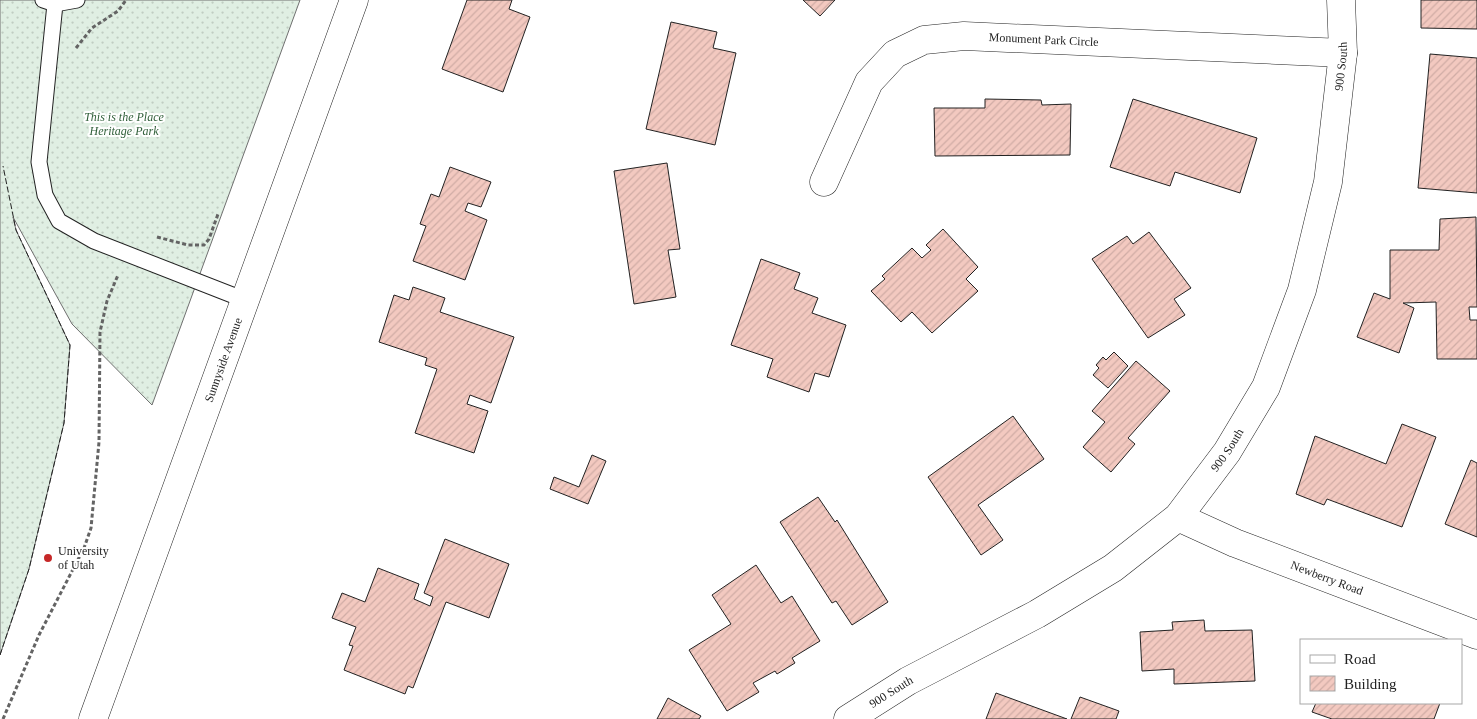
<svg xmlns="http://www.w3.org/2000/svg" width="1477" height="719" font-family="Georgia,serif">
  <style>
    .grass { fill: url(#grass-dots); stroke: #6f6f6f }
    .building { fill: url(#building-hatch); stroke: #222 }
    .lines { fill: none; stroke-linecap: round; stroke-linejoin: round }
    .lane-casing { stroke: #222; stroke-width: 17 }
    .street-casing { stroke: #222; stroke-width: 29 }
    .secondary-casing { stroke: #222; stroke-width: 29 }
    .path { stroke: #646464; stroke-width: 3; stroke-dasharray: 4 2.5; stroke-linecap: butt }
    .lane { stroke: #fff; stroke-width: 15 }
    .street { stroke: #fff; stroke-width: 28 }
    .secondary { stroke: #fff; stroke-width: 28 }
    .fence { stroke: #222; stroke-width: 1; stroke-dasharray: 6 2.5; stroke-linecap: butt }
    .poi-dot { fill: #c62828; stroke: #fff; stroke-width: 2 }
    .labels { text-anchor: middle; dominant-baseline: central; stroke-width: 4; stroke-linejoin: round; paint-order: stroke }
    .street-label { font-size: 12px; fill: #222; stroke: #fff }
    .park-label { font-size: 12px; font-style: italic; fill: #2f5e38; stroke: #fff }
    .poi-label { font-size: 12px; fill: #222; stroke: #fff; text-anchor: start }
  </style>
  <defs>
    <pattern id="grass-dots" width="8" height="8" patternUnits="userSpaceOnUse" patternTransform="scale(1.25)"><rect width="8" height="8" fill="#e0efe3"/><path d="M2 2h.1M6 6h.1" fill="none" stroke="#c0cdc2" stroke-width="1.8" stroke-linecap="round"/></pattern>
    <pattern id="building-hatch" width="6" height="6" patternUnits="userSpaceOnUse" patternTransform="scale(1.25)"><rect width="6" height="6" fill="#f3c9c0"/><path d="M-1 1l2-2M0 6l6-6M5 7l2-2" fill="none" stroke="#d0aca5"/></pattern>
  </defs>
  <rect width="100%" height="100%" fill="#fff"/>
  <!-- grass -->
  <path class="grass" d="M 0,0 L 300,0 L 152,405 L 72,324 L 13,217 L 16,230 L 70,345 L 64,423 L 29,569 L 0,655 Z"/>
  <!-- building -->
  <g class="building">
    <path d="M 467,0 L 512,0 L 509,9 L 530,17 L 503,92 L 442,69 Z"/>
    <path d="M 803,0 L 835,0 L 820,16 Z"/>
    <path d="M 1421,0 L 1477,0 L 1477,29 L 1421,28 Z"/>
    <path d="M 671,22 L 717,32 L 713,48 L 736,53 L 715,145 L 646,129 Z"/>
    <path d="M 1430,54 L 1477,58 L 1477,193 L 1418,188 Z"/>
    <path d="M 985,99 L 1041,100 L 1042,105 L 1071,104 L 1070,155 L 935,156 L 934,108 L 985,108 Z"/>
    <path d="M 1133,99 L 1257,138 L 1240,193 L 1175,172 L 1170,186 L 1110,167 Z"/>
    <path d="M 667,163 L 680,249 L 668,250 L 676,297 L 634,304 L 614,171 Z"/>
    <path d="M 450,167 L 491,182 L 481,207 L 468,203 L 465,211 L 487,220 L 465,280 L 413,261 L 426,226 L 420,224 L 431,194 L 439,197 Z"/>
    <path d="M 1476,217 L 1477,307 L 1469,307 L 1470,320 L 1477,320 L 1477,359 L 1437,359 L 1436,302 L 1403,303 L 1414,308 L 1399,353 L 1357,337 L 1374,293 L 1390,299 L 1390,250 L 1439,250 L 1440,219 Z"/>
    <path d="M 943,229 L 978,267 L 966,279 L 978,291 L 932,333 L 912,312 L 901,322 L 871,291 L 885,279 L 882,276 L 912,248 L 922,258 L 931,250 L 926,245 Z"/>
    <path d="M 1149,232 L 1191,288 L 1174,299 L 1185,315 L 1148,338 L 1092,259 L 1127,236 L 1133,244 Z"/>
    <path d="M 761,259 L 800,273 L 794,289 L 818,298 L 812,313 L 846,325 L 829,377 L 815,373 L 809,392 L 767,377 L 773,359 L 731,345 Z"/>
    <path d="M 413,287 L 445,298 L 440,312 L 514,337 L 491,403 L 470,395 L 467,404 L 488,411 L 474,453 L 415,433 L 437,369 L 425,365 L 427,358 L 379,342 L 394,295 L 409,300 Z"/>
    <path d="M 1114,352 L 1128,366 L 1108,388 L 1093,375 L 1099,368 L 1096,365 L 1103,357 L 1106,360 Z"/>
    <path d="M 1136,361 L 1170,391 L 1128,438 L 1135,444 L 1111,472 L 1083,447 L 1105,422 L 1092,411 Z"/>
    <path d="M 1013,416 L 1044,459 L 978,505 L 1003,540 L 981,555 L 928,477 Z"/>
    <path d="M 1402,424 L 1436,437 L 1402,527 L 1327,499 L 1324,505 L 1296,494 L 1315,436 L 1386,464 Z"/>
    <path d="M 592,455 L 606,461 L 588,504 L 550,489 L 554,477 L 579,487 Z"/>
    <path d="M 1471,460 L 1477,463 L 1477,537 L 1445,524 Z"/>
    <path d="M 818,497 L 835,522 L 837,520 L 888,602 L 852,625 L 836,601 L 832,603 L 780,522 Z"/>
    <path d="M 445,539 L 509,564 L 489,618 L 446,602 L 413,688 L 408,686 L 405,694 L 344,670 L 353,646 L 349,645 L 356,627 L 332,618 L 342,593 L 365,602 L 378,568 L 419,584 L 414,599 L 430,606 L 433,597 L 424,593 Z"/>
    <path d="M 756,565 L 781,603 L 792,596 L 820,641 L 792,658 L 795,663 L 777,674 L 775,671 L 753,683 L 759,692 L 727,711 L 689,650 L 731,624 L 712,595 Z"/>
    <path d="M 1204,620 L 1205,631 L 1252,630 L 1255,681 L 1174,684 L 1174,669 L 1142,671 L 1140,632 L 1173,630 L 1172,622 Z"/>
    <path d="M 996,693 L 1067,719 L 986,719 Z"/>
    <path d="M 1080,697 L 1119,711 L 1116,719 L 1071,719 Z"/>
    <path d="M 668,698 L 701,716 L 699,719 L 657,719 Z"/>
    <path d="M 1316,703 L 1440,703 L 1434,719 L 1332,719 L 1312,712 Z"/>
  </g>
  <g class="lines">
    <defs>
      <g id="lane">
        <path d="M 43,0 L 55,4 L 77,0"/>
        <path d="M 55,4 L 39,162 L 45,195 L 59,221 L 94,241 L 245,300"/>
      </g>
      <g id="street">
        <path id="s1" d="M 824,182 L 869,82 L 895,54 L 924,40 L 964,36 L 1343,53"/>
        <path id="s2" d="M 1178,517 L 1235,543 L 1477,635"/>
        <path id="s3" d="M 848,719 L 908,681 L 1037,614 L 1113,568 L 1178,517 L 1227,452 L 1266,387 L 1302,290 L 1328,182 L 1343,53 L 1341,0"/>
      </g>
      <g id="secondary">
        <path id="s4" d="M 93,719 L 354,0"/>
      </g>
    </defs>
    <!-- lane casing -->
    <use href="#lane" class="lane-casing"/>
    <!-- street casing -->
    <use href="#street" class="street-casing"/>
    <!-- secondary casing -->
    <use href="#secondary" class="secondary-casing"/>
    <!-- path -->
    <g class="path">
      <path d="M 76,48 L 92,28 L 118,11 L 126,0"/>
      <path d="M 157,237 L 188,245 L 204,245 L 209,239 L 218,214"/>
      <path d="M 3,719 L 39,635 L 84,548 L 91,528 L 99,442 L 100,332 L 107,301 L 118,275"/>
    </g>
    <!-- lane -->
    <use href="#lane" class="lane"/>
    <!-- street -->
    <use href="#street" class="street"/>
    <!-- secondary -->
    <use href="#secondary" class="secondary"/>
    <!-- fence -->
    <path class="fence" d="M 0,655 L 29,569 L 64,423 L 70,345 L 16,230 L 3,166"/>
  </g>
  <!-- markers -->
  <circle class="poi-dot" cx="48" cy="558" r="5"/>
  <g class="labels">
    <!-- street labels -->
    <g class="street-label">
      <text stroke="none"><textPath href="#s1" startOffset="300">Monument Park Circle</textPath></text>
      <text stroke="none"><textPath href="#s3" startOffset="876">900 South</textPath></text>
      <text stroke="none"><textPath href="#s4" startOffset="382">Sunnyside Avenue</textPath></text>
      <text stroke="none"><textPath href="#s3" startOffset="471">900 South</textPath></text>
      <text stroke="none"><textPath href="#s2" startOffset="161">Newberry Road</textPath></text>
      <text stroke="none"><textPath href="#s3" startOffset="51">900 South</textPath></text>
    </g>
    <!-- park labels -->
    <g class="park-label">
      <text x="124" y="117">This is the Place<tspan x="124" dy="14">Heritage Park</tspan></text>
    </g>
    <!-- poi labels -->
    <g class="poi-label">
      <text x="58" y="551">University<tspan x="58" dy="14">of Utah</tspan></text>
    </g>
  </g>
  <!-- legend -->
  <rect x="1300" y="639" width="162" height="65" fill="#ffffff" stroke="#a7a7a7"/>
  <rect x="1310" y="655" width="25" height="8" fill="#ffffff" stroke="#a7a7a7"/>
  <text x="1344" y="664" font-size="15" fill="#222222">Road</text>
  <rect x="1310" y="676" width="25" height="15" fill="url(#building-hatch)" stroke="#a7a7a7"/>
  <text x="1344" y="689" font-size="15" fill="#222222">Building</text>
</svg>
